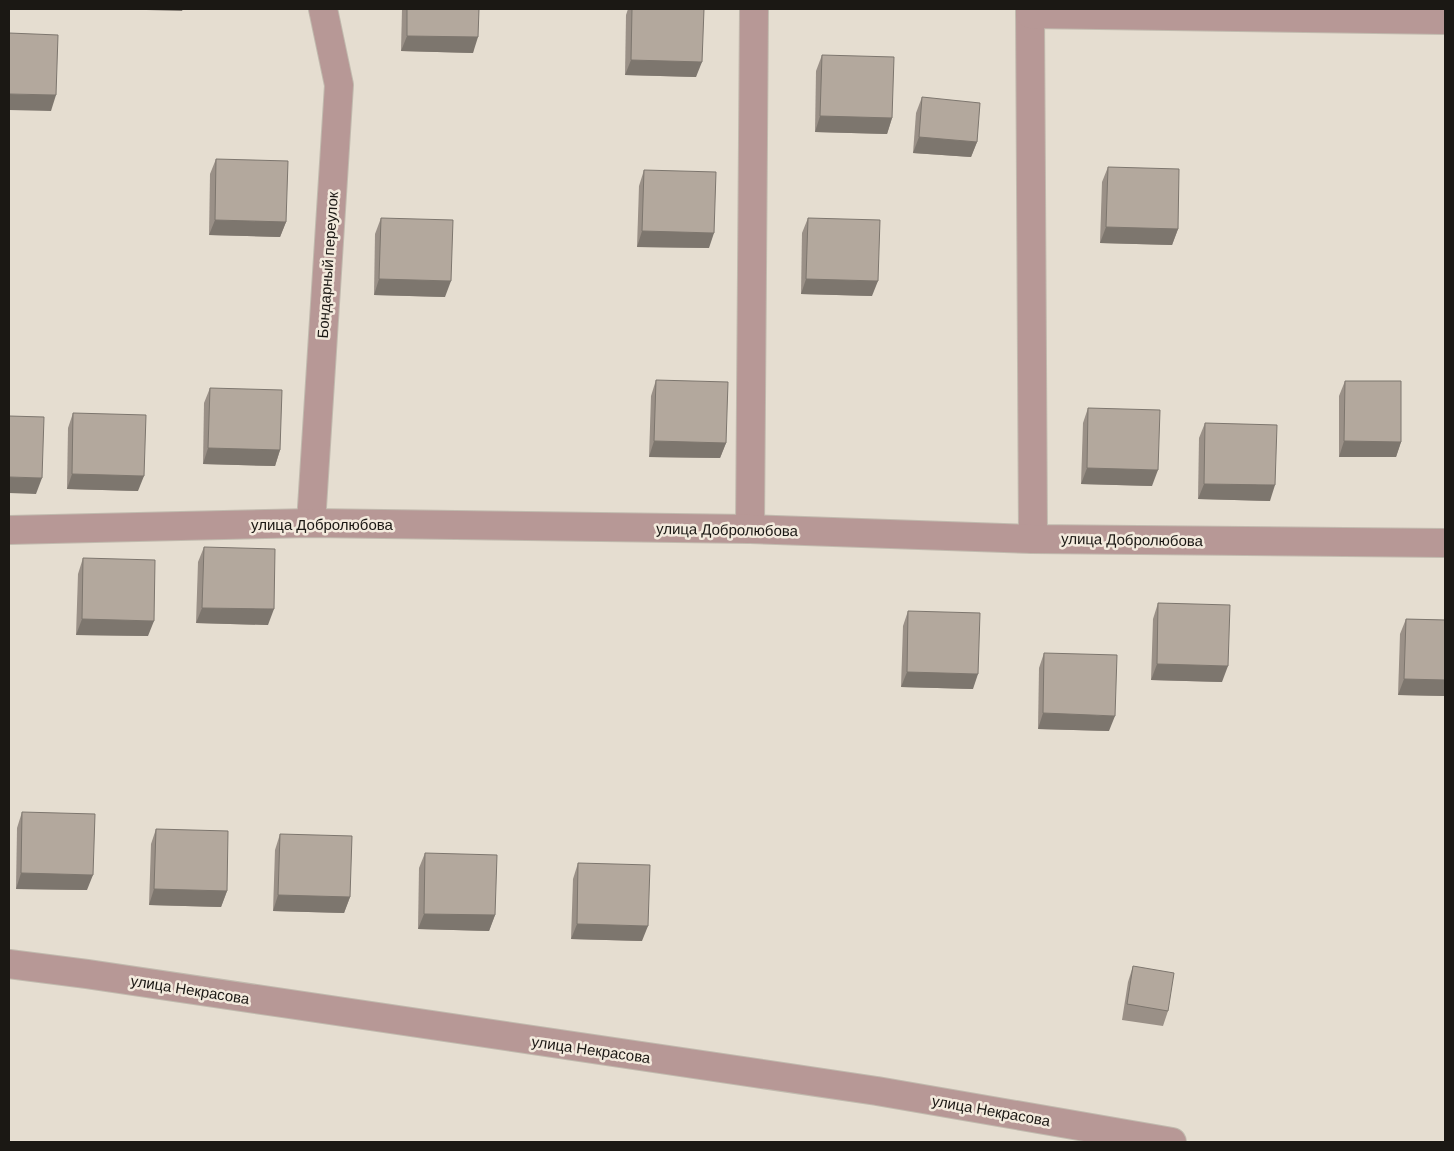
<svg xmlns="http://www.w3.org/2000/svg" width="1454" height="1151" font-family="'DM Sans',sans-serif">
  <style>
    .lines { fill: none; stroke-linecap: round; stroke-linejoin: round }
    .minor-casing { stroke: #c1baae; stroke-width: 30 }
    .minor { stroke: #b79896; stroke-width: 28 }
    .wall { fill: #9a9087 }
    .shaded-wall { fill: #7d766e }
    .building { fill: #b3a89d; stroke: #7d766e }
    .labels { text-anchor: middle; dominant-baseline: central; stroke-width: 5; stroke-linejoin: round; paint-order: stroke }
    .street-label { font-size: 15px; fill: #1b1814; stroke: #f3eadd }
  </style>
  <rect width="100%" height="100%" fill="#e5ddd0"/>
  <g class="lines">
    <defs>
      <g id="minor">
        <path d="M 1030,9 L 1033,539"/>
        <path d="M 1030,14 L 1445,20"/>
        <path d="M 311,523 L 339,85 L 323,9"/>
        <path d="M 750,529 L 754,9"/>
        <path d="M 9,530 L 311,523 L 750,529 L 1033,539 L 1445,543"/>
        <path d="M 9,964 L 87,974 L 877,1091 L 1172,1142"/>
      </g>
    </defs>
    <!-- minor casing -->
    <use href="#minor" class="minor-casing"/>
    <!-- minor -->
    <use href="#minor" class="minor"/>
  </g>
  <!-- wall -->
  <g class="wall">
    <path d="M 402,9 L 479,9 L 473,53 L 401,51 Z"/>
    <path d="M 628,9 L 704,9 L 696,77 L 625,75 L 626,15 Z"/>
    <path d="M 822,55 L 892,118 L 887,134 L 815,132 L 816,71 Z"/>
    <path d="M 922,97 L 977,142 L 971,157 L 913,153 L 916,113 Z"/>
    <path d="M 216,159 L 286,222 L 280,237 L 209,235 L 210,174 Z"/>
    <path d="M 1108,167 L 1178,229 L 1172,245 L 1100,243 L 1102,182 Z"/>
    <path d="M 644,170 L 709,248 L 637,247 L 639,186 Z"/>
    <path d="M 381,218 L 445,297 L 374,295 L 375,234 Z"/>
    <path d="M 808,218 L 872,296 L 801,294 L 802,233 Z"/>
    <path d="M 656,380 L 726,443 L 720,458 L 649,457 L 651,396 Z"/>
    <path d="M 1345,381 L 1401,442 L 1396,457 L 1339,457 L 1339,396 Z"/>
    <path d="M 210,388 L 280,450 L 275,466 L 203,464 L 204,403 Z"/>
    <path d="M 1088,408 L 1152,486 L 1081,484 L 1083,423 Z"/>
    <path d="M 73,413 L 138,491 L 67,489 L 68,428 Z"/>
    <path d="M 1205,423 L 1270,501 L 1198,499 L 1199,438 Z"/>
    <path d="M 204,547 L 268,625 L 196,623 L 198,562 Z"/>
    <path d="M 83,558 L 148,636 L 76,635 L 78,574 Z"/>
    <path d="M 1158,603 L 1222,682 L 1151,680 L 1153,619 Z"/>
    <path d="M 908,611 L 973,689 L 901,687 L 903,626 Z"/>
    <path d="M 1406,619 L 1445,620 L 1445,696 L 1398,695 L 1400,634 Z"/>
    <path d="M 1044,653 L 1109,731 L 1038,729 L 1039,668 Z"/>
    <path d="M 22,812 L 87,890 L 16,889 L 17,828 Z"/>
    <path d="M 156,829 L 227,891 L 221,907 L 149,905 L 151,844 Z"/>
    <path d="M 280,834 L 350,897 L 344,913 L 273,911 L 275,850 Z"/>
    <path d="M 425,853 L 495,915 L 489,931 L 418,929 L 419,868 Z"/>
    <path d="M 578,863 L 642,941 L 571,939 L 573,879 Z"/>
    <path d="M 1133,966 L 1168,1011 L 1163,1026 L 1122,1020 L 1128,982 Z"/>
  </g>
  <!-- shaded-wall -->
  <g class="shaded-wall">
    <path d="M 111,9 L 183,9 L 182,11 Z"/>
    <path d="M 407,36 L 478,37 L 473,53 L 401,51 Z"/>
    <path d="M 631,60 L 702,62 L 696,77 L 625,75 Z"/>
    <path d="M 9,94 L 56,95 L 51,111 L 9,110 Z"/>
    <path d="M 820,116 L 892,118 L 887,134 L 815,132 Z"/>
    <path d="M 919,137 L 977,142 L 971,157 L 913,153 Z"/>
    <path d="M 215,220 L 286,222 L 280,237 L 209,235 Z"/>
    <path d="M 1106,227 L 1178,229 L 1172,245 L 1100,243 Z"/>
    <path d="M 642,231 L 714,233 L 709,248 L 637,247 Z"/>
    <path d="M 379,279 L 451,281 L 445,297 L 374,295 Z"/>
    <path d="M 806,279 L 878,281 L 872,296 L 801,294 Z"/>
    <path d="M 654,441 L 726,443 L 720,458 L 649,457 Z"/>
    <path d="M 1344,441 L 1401,442 L 1396,457 L 1339,457 Z"/>
    <path d="M 208,448 L 280,450 L 275,466 L 203,464 Z"/>
    <path d="M 1087,468 L 1158,470 L 1152,486 L 1081,484 Z"/>
    <path d="M 72,474 L 144,476 L 138,491 L 67,489 Z"/>
    <path d="M 9,477 L 42,478 L 36,494 L 9,493 Z"/>
    <path d="M 1204,484 L 1275,485 L 1270,501 L 1198,499 Z"/>
    <path d="M 202,608 L 274,609 L 268,625 L 196,623 Z"/>
    <path d="M 82,619 L 154,621 L 148,636 L 76,635 Z"/>
    <path d="M 1157,664 L 1228,666 L 1222,682 L 1151,680 Z"/>
    <path d="M 907,672 L 978,674 L 973,689 L 901,687 Z"/>
    <path d="M 1404,679 L 1445,680 L 1445,696 L 1398,695 Z"/>
    <path d="M 1043,713 L 1115,716 L 1109,731 L 1038,729 Z"/>
    <path d="M 21,873 L 93,875 L 87,890 L 16,889 Z"/>
    <path d="M 154,889 L 227,891 L 221,907 L 149,905 Z"/>
    <path d="M 278,895 L 350,897 L 344,913 L 273,911 Z"/>
    <path d="M 424,914 L 495,915 L 489,931 L 418,929 Z"/>
    <path d="M 577,924 L 648,926 L 642,941 L 571,939 Z"/>
  </g>
  <!-- building -->
  <g class="building">
    <path d="M 407,9 L 479,9 L 478,37 L 407,36 Z"/>
    <path d="M 632,9 L 704,9 L 702,62 L 631,60 Z"/>
    <path d="M 9,33 L 58,35 L 56,95 L 9,94 Z"/>
    <path d="M 822,55 L 894,57 L 892,118 L 820,116 Z"/>
    <path d="M 922,97 L 980,103 L 977,142 L 919,137 Z"/>
    <path d="M 216,159 L 288,161 L 286,222 L 215,220 Z"/>
    <path d="M 1108,167 L 1179,169 L 1178,229 L 1106,227 Z"/>
    <path d="M 644,170 L 716,172 L 714,233 L 642,231 Z"/>
    <path d="M 381,218 L 453,220 L 451,281 L 379,279 Z"/>
    <path d="M 808,218 L 880,220 L 878,281 L 806,279 Z"/>
    <path d="M 656,380 L 728,382 L 726,443 L 654,441 Z"/>
    <path d="M 1345,381 L 1401,381 L 1401,442 L 1344,441 Z"/>
    <path d="M 210,388 L 282,390 L 280,450 L 208,448 Z"/>
    <path d="M 1088,408 L 1160,410 L 1158,470 L 1087,468 Z"/>
    <path d="M 73,413 L 146,415 L 144,476 L 72,474 Z"/>
    <path d="M 9,416 L 44,417 L 42,478 L 9,477 Z"/>
    <path d="M 1205,423 L 1277,425 L 1275,485 L 1204,484 Z"/>
    <path d="M 204,547 L 275,549 L 274,609 L 202,608 Z"/>
    <path d="M 83,558 L 155,560 L 154,621 L 82,619 Z"/>
    <path d="M 1158,603 L 1230,605 L 1228,666 L 1157,664 Z"/>
    <path d="M 908,611 L 980,613 L 978,674 L 907,672 Z"/>
    <path d="M 1406,619 L 1445,620 L 1445,680 L 1404,679 Z"/>
    <path d="M 1044,653 L 1117,655 L 1115,716 L 1043,713 Z"/>
    <path d="M 22,812 L 95,814 L 93,875 L 21,873 Z"/>
    <path d="M 156,829 L 228,831 L 227,891 L 154,889 Z"/>
    <path d="M 280,834 L 352,836 L 350,897 L 278,895 Z"/>
    <path d="M 425,853 L 497,855 L 495,915 L 424,914 Z"/>
    <path d="M 578,863 L 650,865 L 648,926 L 577,924 Z"/>
    <path d="M 1133,966 L 1174,973 L 1168,1011 L 1127,1004 Z"/>
  </g>
  <g class="labels">
    <!-- street labels -->
    <g class="street-label">
      <text transform="translate(328 265) rotate(-86)">Бондарный переулок</text>
      <text x="322" y="525">улица Добролюбова</text>
      <text transform="translate(727 530) rotate(1)">улица Добролюбова</text>
      <text transform="translate(1132 540) rotate(1)">улица Добролюбова</text>
      <text transform="translate(190 990) rotate(9)">улица Некрасова</text>
      <text transform="translate(591 1050) rotate(8)">улица Некрасова</text>
      <text transform="translate(991 1111) rotate(10)">улица Некрасова</text>
    </g>
  </g>
  <!-- border -->
  <rect width="1454" height="1151" fill="none" stroke="#1b1814" stroke-width="20"/>
</svg>
